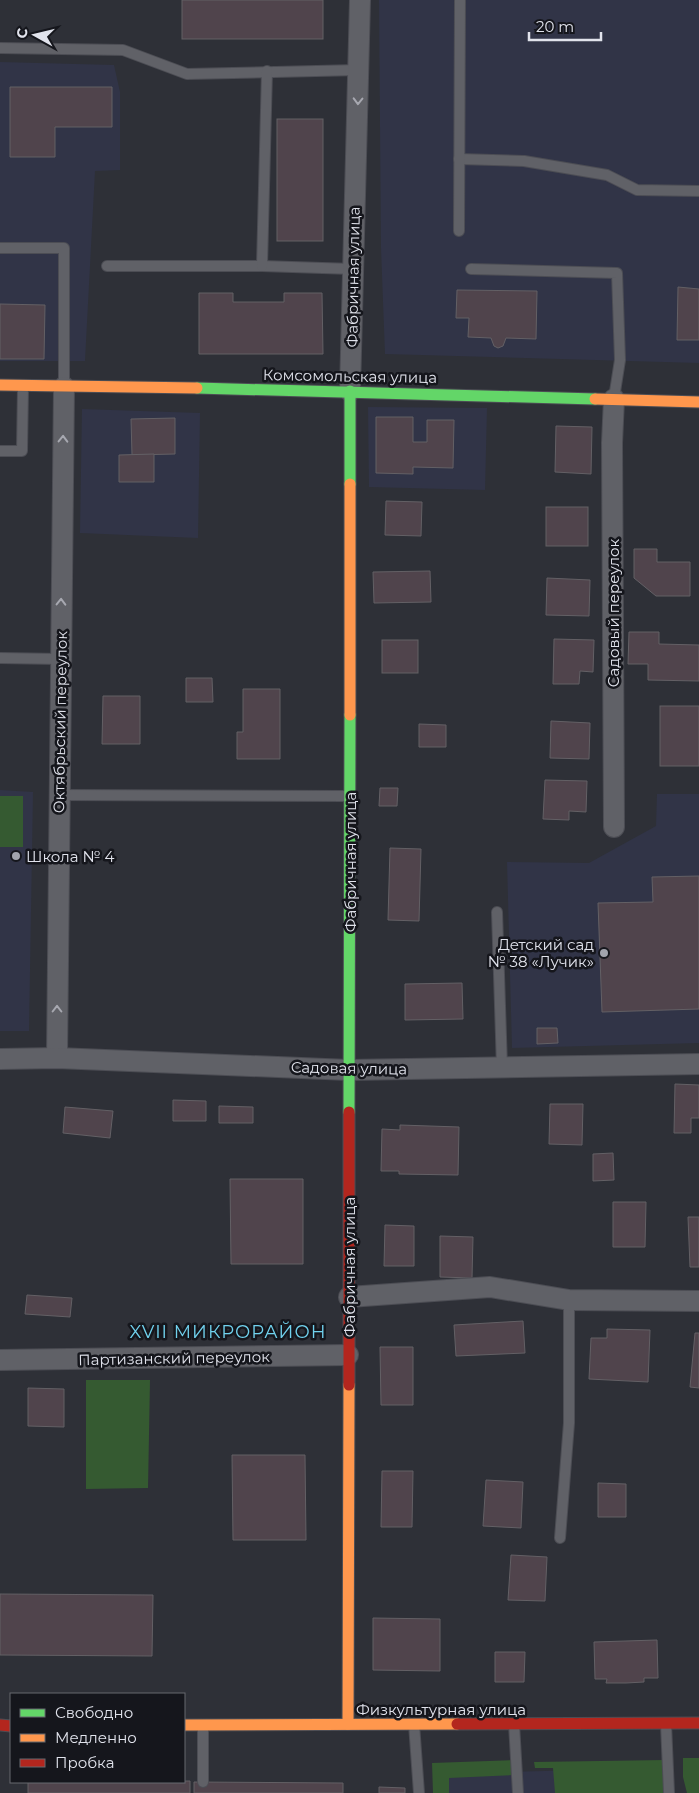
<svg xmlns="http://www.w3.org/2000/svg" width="699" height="1793" font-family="Montserrat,sans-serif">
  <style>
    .built { fill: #313447 }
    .green { fill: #355a31 }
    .building { fill: #50444c; stroke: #636065 }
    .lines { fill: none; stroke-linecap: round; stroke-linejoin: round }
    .lane-casing { stroke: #4c4d54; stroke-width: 12 }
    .street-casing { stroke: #4c4d54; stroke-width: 22 }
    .fast-casing { stroke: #4c4d54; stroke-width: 13 }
    .slow-casing { stroke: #4c4d54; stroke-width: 13 }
    .jam-casing { stroke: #4c4d54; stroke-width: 13 }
    .lane { stroke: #606167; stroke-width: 10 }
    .street { stroke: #606167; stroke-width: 20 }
    .fast { stroke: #63d668; stroke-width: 11 }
    .slow { stroke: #ff974d; stroke-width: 11 }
    .jam { stroke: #b3261e; stroke-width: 11 }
    .oneway { stroke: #a7a8b0 }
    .poi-dot { fill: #a2a4ad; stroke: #15161c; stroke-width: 2 }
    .labels { text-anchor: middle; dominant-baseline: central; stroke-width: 5; stroke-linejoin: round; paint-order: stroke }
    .street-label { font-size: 15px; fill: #e1e3ec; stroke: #15161c }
    .poi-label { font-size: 15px; fill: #e1e3ec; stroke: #15161c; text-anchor: start }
    .quarter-label { font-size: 18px; letter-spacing: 1px; fill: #71d2ee; stroke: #15161c }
  </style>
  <rect width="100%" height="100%" fill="#2e3037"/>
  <!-- built -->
  <g class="built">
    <path d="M 379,0 L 699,0 L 699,363 L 385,354 L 381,248 Z"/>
    <path d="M 0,62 L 114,65 L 120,92 L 120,170 L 95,171 L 85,361 L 0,361 Z"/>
    <path d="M 368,407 L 487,408 L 485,490 L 369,487 Z"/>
    <path d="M 82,409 L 200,413 L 198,538 L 80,533 Z"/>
    <path d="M 0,790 L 33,792 L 29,1031 L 0,1031 Z"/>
    <path d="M 657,794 L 699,794 L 699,1043 L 512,1048 L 507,862 L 589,863 L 656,826 Z"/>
    <path d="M 653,1768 L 655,1793 L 437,1793 L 436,1774 Z"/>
  </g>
  <!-- green -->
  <g class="green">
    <rect x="0" y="796" width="23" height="51"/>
    <path d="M 86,1380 L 150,1380 L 148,1488 L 86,1489 Z"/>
    <path d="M 683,1758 L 699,1758 L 699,1793 L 687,1793 L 683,1777 Z"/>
    <path d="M 515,1760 L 516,1775 L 449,1778 L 449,1793 L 433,1793 L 432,1763 Z"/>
    <path d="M 665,1760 L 669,1793 L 555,1793 L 553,1768 L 535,1768 L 534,1762 Z"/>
  </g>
  <!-- building -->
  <g class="building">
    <rect x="182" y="0" width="141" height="39"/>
    <path d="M 10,87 L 112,87 L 112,127 L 55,127 L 55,157 L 10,157 Z"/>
    <rect x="277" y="119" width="46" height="122"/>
    <path d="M 678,287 L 699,289 L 699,340 L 677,340 Z"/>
    <path d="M 457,290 L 537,291 L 536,339 L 506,338 L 503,346 L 498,348 L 494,346 L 491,338 L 468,337 L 469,318 L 456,318 Z"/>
    <path d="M 199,293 L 233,293 L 233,302 L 284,302 L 284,293 L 322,293 L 323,354 L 199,354 Z"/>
    <path d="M 0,304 L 45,305 L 44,359 L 0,359 Z"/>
    <path d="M 376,417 L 413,417 L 413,442 L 427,442 L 427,420 L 454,420 L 453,468 L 413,467 L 413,474 L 376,473 Z"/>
    <path d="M 175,418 L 175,454 L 132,455 L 131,419 Z"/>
    <path d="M 556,426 L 592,427 L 591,474 L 555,472 Z"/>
    <path d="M 154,454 L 154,482 L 119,482 L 119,455 Z"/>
    <path d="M 386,501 L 422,502 L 421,536 L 385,535 Z"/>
    <rect x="546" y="507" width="42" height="39"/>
    <path d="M 634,549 L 657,549 L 657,562 L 690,562 L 690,596 L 656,596 L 634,578 Z"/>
    <path d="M 430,571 L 431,602 L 374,603 L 373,572 Z"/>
    <path d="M 547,578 L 590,580 L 589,616 L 546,615 Z"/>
    <path d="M 629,632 L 659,632 L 659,644 L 699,645 L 699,681 L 648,680 L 648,664 L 628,664 Z"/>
    <path d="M 554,639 L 594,640 L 593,672 L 580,671 L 579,684 L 553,684 Z"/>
    <rect x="382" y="640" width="36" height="33"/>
    <path d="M 186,678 L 212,678 L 213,702 L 186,702 Z"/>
    <path d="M 243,689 L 280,689 L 280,759 L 237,759 L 237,732 L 243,732 Z"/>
    <path d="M 103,696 L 140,696 L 140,744 L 102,744 Z"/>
    <rect x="660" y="706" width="39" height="60"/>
    <path d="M 551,721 L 590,723 L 589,759 L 550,758 Z"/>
    <path d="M 419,724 L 446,725 L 446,747 L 419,747 Z"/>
    <path d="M 545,780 L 587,781 L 586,812 L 569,811 L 569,820 L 543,819 Z"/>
    <path d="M 380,788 L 398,788 L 397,806 L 379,806 Z"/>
    <path d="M 390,848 L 421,849 L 419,921 L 388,920 Z"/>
    <path d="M 699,876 L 699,1009 L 602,1012 L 598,903 L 653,902 L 652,877 Z"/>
    <path d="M 462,983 L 463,1019 L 405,1020 L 405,984 Z"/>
    <path d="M 537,1028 L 557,1028 L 558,1043 L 537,1044 Z"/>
    <path d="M 675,1084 L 699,1085 L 699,1118 L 691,1118 L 691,1133 L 674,1133 Z"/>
    <path d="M 173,1100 L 206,1101 L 206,1121 L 173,1121 Z"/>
    <path d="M 550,1104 L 583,1104 L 582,1145 L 549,1144 Z"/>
    <path d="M 219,1106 L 253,1107 L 253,1123 L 219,1123 Z"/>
    <path d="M 65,1107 L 113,1111 L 110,1138 L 63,1133 Z"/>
    <path d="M 400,1125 L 459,1127 L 458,1175 L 399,1174 L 399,1171 L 381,1171 L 382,1129 L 400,1130 Z"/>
    <path d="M 613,1153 L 614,1180 L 593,1181 L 593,1154 Z"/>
    <path d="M 230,1179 L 303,1179 L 303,1264 L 231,1264 Z"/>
    <path d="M 613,1202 L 646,1202 L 645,1247 L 613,1247 Z"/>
    <path d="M 688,1217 L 699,1217 L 699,1267 L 690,1267 Z"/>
    <path d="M 385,1225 L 414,1226 L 414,1266 L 384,1266 Z"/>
    <path d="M 440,1236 L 473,1237 L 472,1278 L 440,1277 Z"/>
    <path d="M 27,1295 L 72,1298 L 70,1317 L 25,1314 Z"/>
    <path d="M 523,1321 L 525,1353 L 456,1356 L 454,1325 Z"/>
    <path d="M 607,1329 L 650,1330 L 648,1382 L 589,1379 L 591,1338 L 607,1338 Z"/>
    <path d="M 695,1333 L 699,1333 L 699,1388 L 690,1387 Z"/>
    <path d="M 380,1347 L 413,1347 L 413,1405 L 381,1405 Z"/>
    <path d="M 28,1388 L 64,1389 L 64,1427 L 28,1426 Z"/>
    <path d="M 232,1455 L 305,1455 L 306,1540 L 233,1540 Z"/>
    <path d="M 382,1471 L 413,1471 L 412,1527 L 381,1527 Z"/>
    <path d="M 486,1480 L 523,1482 L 521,1528 L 483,1526 Z"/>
    <path d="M 598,1483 L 626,1484 L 626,1517 L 598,1517 Z"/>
    <path d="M 511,1555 L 547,1557 L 545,1601 L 508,1600 Z"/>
    <path d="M 0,1594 L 153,1595 L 152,1656 L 0,1655 Z"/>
    <path d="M 373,1618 L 440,1619 L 440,1671 L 373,1670 Z"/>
    <path d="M 657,1640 L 658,1678 L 644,1678 L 644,1682 L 626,1683 L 606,1683 L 607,1679 L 595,1679 L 594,1642 Z"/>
    <path d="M 495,1652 L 525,1652 L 524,1682 L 495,1682 Z"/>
    <path d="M 190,1781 L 190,1793 L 28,1793 L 28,1782 Z"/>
    <path d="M 194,1782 L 343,1783 L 343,1793 L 194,1793 Z"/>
    <path d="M 379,1787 L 405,1788 L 405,1793 L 379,1793 Z"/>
  </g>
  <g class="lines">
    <defs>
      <g id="lane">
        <path d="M 0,48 L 123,50 L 187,74 L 358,70"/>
        <path d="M 459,159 L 524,161 L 607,175 L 637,190 L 699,191"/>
        <path d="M 459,231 L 460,0"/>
        <path d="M 0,248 L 64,248 L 64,386"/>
        <path d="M 107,266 L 262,266 L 353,269"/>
        <path d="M 262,266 L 267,71"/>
        <path d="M 471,269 L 617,273 L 620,360 L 614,398"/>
        <path d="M 0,451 L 22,451 L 23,387"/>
        <path d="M 0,658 L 60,659"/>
        <path d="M 59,795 L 349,796"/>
        <path d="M 497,912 L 502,1068"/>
        <path d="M 560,1538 L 569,1423 L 569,1300"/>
        <path d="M 414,1724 L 419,1793"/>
        <path d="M 514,1724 L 518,1793"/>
        <path d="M 666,1724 L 669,1793"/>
        <path d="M 203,1782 L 203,1725"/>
      </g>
      <g id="street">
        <path d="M 350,391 L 360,0"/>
        <path d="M 614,827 L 612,443 L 614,399"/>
        <path d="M 57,1058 L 64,387"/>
        <path d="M 0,1059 L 57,1058 L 349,1070 L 699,1064"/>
        <path d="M 349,1297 L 490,1287 L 569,1300 L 699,1301"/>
        <path d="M 0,1360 L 348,1355"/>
      </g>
      <g id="fast">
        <path d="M 197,388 L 595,399"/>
        <path d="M 350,484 L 350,391"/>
        <path d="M 349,1112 L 350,715"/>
      </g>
      <g id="slow">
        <path d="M 0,385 L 197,388"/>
        <path d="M 595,399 L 699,402"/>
        <path d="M 350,715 L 350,484"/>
        <path d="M 348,1724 L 349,1385"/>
        <path d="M 184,1725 L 457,1724"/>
      </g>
      <g id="jam">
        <path d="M 349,1385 L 349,1112"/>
        <path d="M 457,1724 L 699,1723"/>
        <path d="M 0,1725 L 11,1726"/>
      </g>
    </defs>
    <!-- lane casing -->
    <use href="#lane" class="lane-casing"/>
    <!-- street casing -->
    <use href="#street" class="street-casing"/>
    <!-- fast casing -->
    <use href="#fast" class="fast-casing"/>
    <!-- slow casing -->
    <use href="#slow" class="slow-casing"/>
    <!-- jam casing -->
    <use href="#jam" class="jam-casing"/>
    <!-- lane -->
    <use href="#lane" class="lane"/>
    <!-- street -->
    <use href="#street" class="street"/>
    <!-- fast -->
    <use href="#fast" class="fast"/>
    <!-- slow -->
    <use href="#slow" class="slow"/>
    <!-- jam -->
    <use href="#jam" class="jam"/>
  </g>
  <!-- one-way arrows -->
  <defs><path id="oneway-chevron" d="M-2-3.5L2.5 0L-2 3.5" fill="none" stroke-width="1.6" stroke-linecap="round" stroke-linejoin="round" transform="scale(1.25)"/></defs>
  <g class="oneway">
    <use href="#oneway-chevron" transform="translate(358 101) rotate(91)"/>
    <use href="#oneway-chevron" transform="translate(63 439) rotate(-89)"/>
    <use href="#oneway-chevron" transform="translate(61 602) rotate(-89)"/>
    <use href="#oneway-chevron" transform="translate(57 1009) rotate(-90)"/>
  </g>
  <!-- markers -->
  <g class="poi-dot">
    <circle cx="16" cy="856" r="5"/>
    <circle cx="604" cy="953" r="5"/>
  </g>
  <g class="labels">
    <!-- street labels -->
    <g class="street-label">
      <text transform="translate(353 277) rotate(-89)">Фабричная улица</text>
      <text transform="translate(350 376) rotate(1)">Комсомольская улица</text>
      <text transform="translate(613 613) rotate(-90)">Садовый переулок</text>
      <text transform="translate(60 722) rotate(-89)">Октябрьский переулок</text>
      <text transform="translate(350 862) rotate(-90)">Фабричная улица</text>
      <text transform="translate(349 1068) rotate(1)">Садовая улица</text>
      <text transform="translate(349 1267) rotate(-90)">Фабричная улица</text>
      <text transform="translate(174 1358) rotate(-1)">Партизанский переулок</text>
      <text x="441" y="1709">Физкультурная улица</text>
    </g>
    <!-- poi labels -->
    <g class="poi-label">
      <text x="26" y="856">Школа № 4</text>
      <text x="594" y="944" text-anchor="end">Детский сад<tspan x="594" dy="17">№ 38 «Лучик»</tspan></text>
    </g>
    <!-- quarter labels -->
    <g class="quarter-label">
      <text x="228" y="1332">XVII МИКРОРАЙОН</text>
    </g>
  </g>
  <!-- legend -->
  <rect x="10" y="1693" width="175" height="90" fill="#15161c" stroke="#67686f"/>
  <rect x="20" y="1709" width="25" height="8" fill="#63d668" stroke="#67686f"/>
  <text x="55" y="1718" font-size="15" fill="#e1e3ec">Свободно</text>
  <rect x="20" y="1734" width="25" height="8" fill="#ff974d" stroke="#67686f"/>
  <text x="55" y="1743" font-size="15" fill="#e1e3ec">Медленно</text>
  <rect x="20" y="1759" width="25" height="8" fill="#b3261e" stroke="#67686f"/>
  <text x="55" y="1768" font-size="15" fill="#e1e3ec">Пробка</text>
  <!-- north arrow -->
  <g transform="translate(35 35) rotate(278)" stroke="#15161c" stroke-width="4" paint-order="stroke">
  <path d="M0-4L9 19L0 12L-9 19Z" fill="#e1e3ec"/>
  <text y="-8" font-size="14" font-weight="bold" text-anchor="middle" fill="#e1e3ec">С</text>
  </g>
  <!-- scale -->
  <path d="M529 32v8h72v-8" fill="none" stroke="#e1e3ec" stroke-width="2.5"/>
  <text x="536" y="32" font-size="15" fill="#e1e3ec" stroke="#15161c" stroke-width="4" paint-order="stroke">20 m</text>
</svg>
